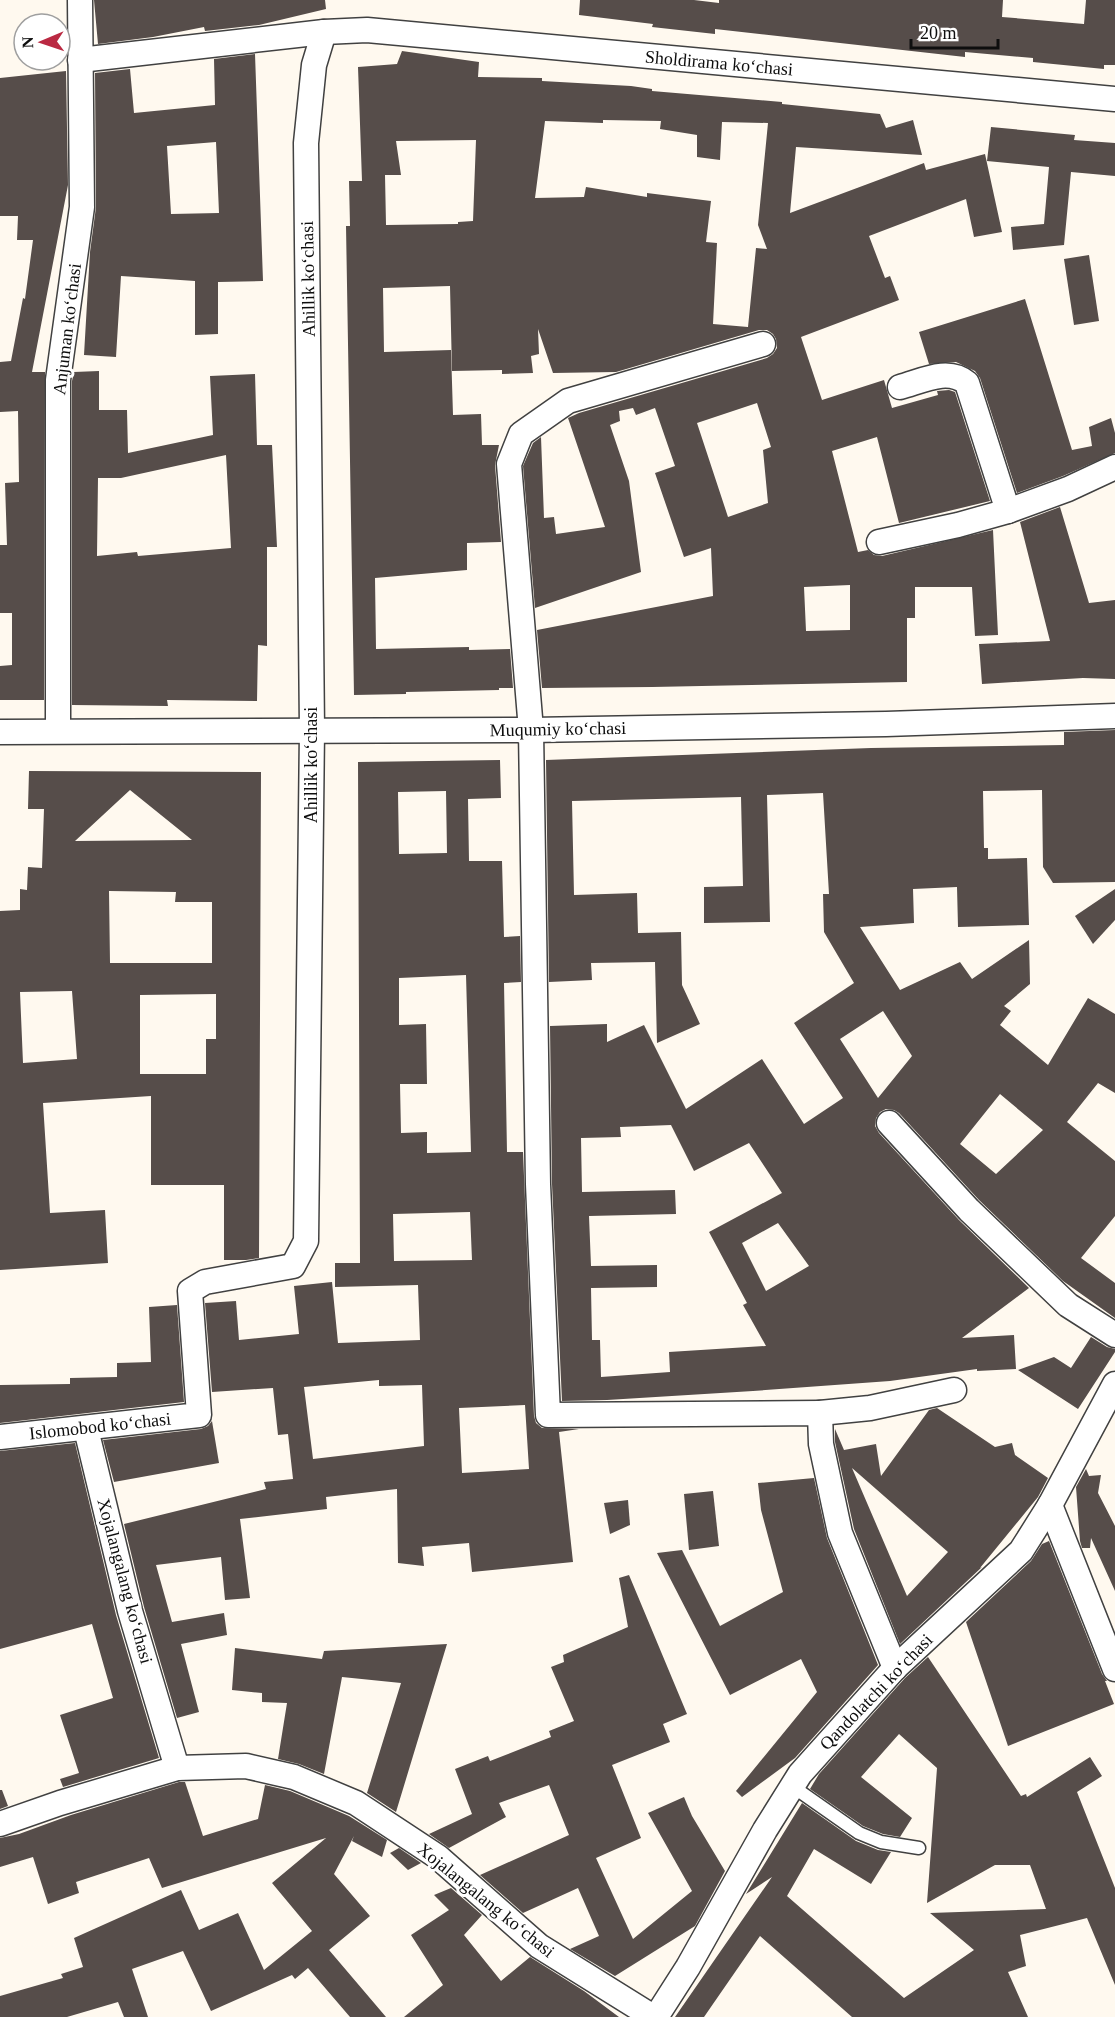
<svg xmlns="http://www.w3.org/2000/svg" width="1115" height="2017" font-family="Georgia,serif">
  <style>
    .building { fill: #564d4a; fill-rule: evenodd }
    .lines { fill: none; stroke-linecap: round; stroke-linejoin: round }
    .lane-casing { stroke: #414141; stroke-width: 15 }
    .street-casing { stroke: #414141; stroke-width: 27 }
    .lane { stroke: #fff; stroke-width: 12 }
    .street { stroke: #fff; stroke-width: 24 }
    .labels { text-anchor: middle; dominant-baseline: central; stroke-width: 6; stroke-linejoin: round; paint-order: stroke }
    .street-label { font-size: 18px; fill: #0e0e0e; stroke: #fff }
  </style>
  <rect width="100%" height="100%" fill="#fff9ef"/>
  <!-- building -->
  <g class="building">
    <path d="M 94,0 L 325,0 L 326,9 L 259,25 L 205,31 L 204,27 L 153,37 L 98,44 Z"/>
    <path d="M 580,0 L 694,0 L 719,3 L 719,0 L 1003,0 L 1002,17 L 1084,24 L 1086,0 L 1115,0 L 1115,65 L 1104,65 L 1104,69 L 1033,62 L 1033,58 L 965,52 L 965,57 L 715,29 L 715,34 L 652,27 L 653,24 L 579,15 Z"/>
    <path d="M 402,51 L 479,62 L 478,77 L 542,78 L 542,81 L 631,86 L 652,89 L 652,91 L 782,102 L 782,104 L 880,114 L 886,128 L 913,120 L 922,155 L 796,147 L 790,213 L 924,163 L 926,170 L 985,154 L 1002,232 L 974,237 L 966,199 L 869,236 L 885,278 L 890,276 L 899,300 L 801,337 L 822,400 L 884,380 L 892,408 L 938,395 L 937,391 L 949,390 L 955,392 L 990,501 L 899,523 L 877,437 L 832,451 L 858,552 L 868,550 L 874,555 L 882,556 L 993,530 L 998,635 L 975,636 L 972,587 L 915,587 L 915,618 L 907,618 L 907,682 L 652,687 L 542,688 L 537,630 L 713,596 L 711,548 L 684,557 L 655,473 L 675,466 L 655,408 L 636,415 L 633,408 L 619,411 L 620,421 L 610,425 L 629,481 L 641,572 L 535,608 L 523,466 L 533,443 L 541,437 L 544,518 L 554,517 L 556,534 L 605,527 L 568,418 L 579,413 L 767,358 L 773,354 L 777,348 L 776,339 L 773,334 L 767,330 L 759,330 L 616,372 L 553,373 L 538,329 L 539,354 L 531,356 L 533,373 L 502,374 L 502,370 L 452,371 L 450,286 L 383,288 L 384,352 L 451,350 L 453,415 L 481,414 L 482,445 L 499,445 L 495,465 L 501,542 L 467,543 L 467,570 L 375,578 L 376,649 L 469,647 L 469,650 L 510,649 L 513,688 L 499,688 L 499,690 L 406,692 L 406,694 L 354,695 L 346,226 L 350,226 L 349,181 L 362,181 L 358,67 L 397,64 ZM 603,120 L 661,121 L 660,129 L 697,135 L 697,157 L 720,160 L 722,122 L 768,123 L 758,225 L 767,249 L 756,248 L 748,327 L 713,324 L 717,243 L 706,242 L 711,201 L 647,193 L 647,197 L 586,187 L 584,197 L 535,198 L 545,121 L 603,123 ZM 476,140 L 473,221 L 458,222 L 458,224 L 386,225 L 385,175 L 401,175 L 396,141 ZM 757,403 L 771,447 L 763,450 L 768,503 L 728,517 L 697,423 ZM 850,585 L 850,630 L 806,631 L 804,587 Z"/>
    <path d="M 255,54 L 263,281 L 218,282 L 218,334 L 195,335 L 195,281 L 121,276 L 116,357 L 84,355 L 90,252 L 96,207 L 95,73 L 130,69 L 134,113 L 215,105 L 214,59 ZM 216,142 L 219,213 L 171,214 L 167,146 Z"/>
    <path d="M 66,71 L 68,185 L 32,372 L 45,372 L 44,700 L 0,700 L 0,666 L 12,665 L 12,613 L 0,613 L 0,545 L 7,545 L 5,483 L 19,482 L 18,411 L 0,412 L 0,362 L 11,361 L 23,298 L 25,299 L 33,240 L 17,240 L 18,216 L 0,216 L 0,78 Z"/>
    <path d="M 991,127 L 1075,135 L 1074,140 L 1115,143 L 1115,176 L 1071,172 L 1064,245 L 1013,250 L 1011,227 L 1044,224 L 1049,167 L 987,161 Z"/>
    <path d="M 1089,255 L 1099,321 L 1074,325 L 1064,259 Z"/>
    <path d="M 1025,299 L 1072,450 L 1092,446 L 1089,427 L 1111,418 L 1115,433 L 1115,453 L 1063,476 L 1017,493 L 980,378 L 975,371 L 956,362 L 929,364 L 919,332 Z"/>
    <path d="M 99,371 L 99,410 L 127,410 L 128,453 L 213,435 L 210,376 L 255,374 L 257,445 L 272,445 L 277,547 L 267,547 L 267,646 L 258,645 L 257,701 L 167,700 L 168,706 L 72,705 L 72,381 L 74,372 ZM 226,455 L 231,548 L 138,556 L 137,552 L 97,556 L 98,478 L 121,478 Z"/>
    <path d="M 1060,507 L 1089,603 L 1115,600 L 1115,679 L 1083,678 L 982,684 L 979,644 L 1050,641 L 1020,522 Z"/>
    <path d="M 1115,730 L 1115,882 L 1053,883 L 1043,867 L 1042,790 L 983,791 L 984,848 L 988,848 L 988,859 L 1027,858 L 1029,925 L 958,927 L 957,887 L 913,889 L 914,923 L 860,927 L 900,990 L 960,962 L 972,979 L 1029,940 L 1030,984 L 1004,1006 L 1011,1011 L 1000,1025 L 1048,1065 L 1088,998 L 1115,1014 L 1115,1093 L 1098,1083 L 1067,1122 L 1115,1161 L 1115,1216 L 1081,1258 L 1115,1283 L 1115,1318 L 1063,1281 L 979,1200 L 899,1113 L 894,1110 L 886,1109 L 880,1112 L 876,1118 L 875,1126 L 879,1133 L 959,1220 L 1029,1288 L 962,1338 L 1014,1335 L 1016,1369 L 977,1371 L 977,1369 L 890,1381 L 753,1391 L 607,1400 L 562,1401 L 552,1184 L 550,1026 L 607,1024 L 607,1042 L 644,1025 L 686,1109 L 762,1059 L 804,1124 L 843,1098 L 794,1023 L 854,983 L 824,932 L 823,894 L 829,894 L 823,793 L 767,795 L 770,922 L 704,923 L 704,887 L 743,886 L 741,797 L 572,801 L 574,895 L 637,893 L 638,933 L 681,932 L 682,985 L 700,1024 L 657,1043 L 655,962 L 591,963 L 592,980 L 549,982 L 546,760 L 871,748 L 1064,745 L 1064,732 ZM 883,1011 L 912,1056 L 878,1098 L 840,1039 ZM 1000,1094 L 1043,1130 L 996,1174 L 960,1144 ZM 671,1125 L 694,1171 L 749,1143 L 782,1193 L 709,1232 L 747,1303 L 743,1305 L 766,1346 L 669,1352 L 670,1372 L 601,1377 L 600,1340 L 592,1340 L 591,1288 L 657,1287 L 657,1265 L 591,1266 L 589,1216 L 676,1214 L 675,1190 L 582,1192 L 581,1138 L 621,1137 L 620,1127 ZM 778,1223 L 809,1266 L 766,1291 L 742,1243 Z"/>
    <path d="M 500,760 L 501,798 L 468,799 L 469,861 L 502,861 L 504,937 L 520,936 L 521,982 L 504,983 L 507,1152 L 523,1152 L 534,1416 L 536,1423 L 542,1428 L 579,1429 L 559,1432 L 573,1562 L 472,1572 L 469,1543 L 422,1547 L 424,1566 L 398,1563 L 397,1489 L 326,1497 L 327,1509 L 240,1519 L 250,1598 L 225,1600 L 221,1557 L 156,1565 L 172,1622 L 224,1613 L 227,1635 L 181,1644 L 199,1712 L 177,1718 L 144,1607 L 124,1524 L 266,1489 L 264,1482 L 293,1479 L 288,1434 L 278,1435 L 273,1388 L 212,1392 L 205,1303 L 236,1301 L 239,1340 L 299,1334 L 294,1286 L 332,1282 L 338,1343 L 420,1340 L 418,1285 L 335,1287 L 335,1263 L 360,1263 L 358,762 ZM 446,791 L 447,853 L 399,854 L 398,792 ZM 466,975 L 471,1152 L 427,1153 L 427,1132 L 401,1133 L 400,1084 L 427,1084 L 426,1024 L 399,1025 L 399,978 ZM 470,1212 L 472,1260 L 394,1261 L 393,1214 ZM 379,1380 L 379,1386 L 422,1385 L 424,1446 L 313,1459 L 304,1387 ZM 525,1405 L 529,1469 L 462,1473 L 459,1408 Z"/>
    <path d="M 29,771 L 261,772 L 259,1258 L 246,1260 L 224,1260 L 224,1185 L 151,1185 L 151,1096 L 43,1103 L 50,1213 L 105,1210 L 108,1263 L 0,1270 L 0,911 L 20,910 L 20,889 L 27,890 L 28,867 L 42,868 L 44,809 L 28,809 ZM 130,790 L 192,840 L 75,841 ZM 109,891 L 176,892 L 175,902 L 212,902 L 212,963 L 110,963 ZM 72,991 L 77,1059 L 23,1063 L 20,992 ZM 216,994 L 216,1039 L 206,1039 L 206,1074 L 140,1074 L 140,995 Z"/>
    <path d="M 1115,889 L 1115,920 L 1093,944 L 1075,916 Z"/>
    <path d="M 177,1305 L 184,1402 L 0,1423 L 0,1385 L 70,1384 L 70,1378 L 117,1377 L 117,1363 L 151,1362 L 149,1307 Z"/>
    <path d="M 1091,1337 L 1107,1347 L 1115,1349 L 1115,1352 L 1078,1409 L 1018,1370 L 1054,1357 L 1071,1368 Z"/>
    <path d="M 937,1408 L 995,1447 L 1012,1443 L 1015,1455 L 1048,1478 L 1038,1497 L 980,1568 L 982,1567 L 900,1644 L 854,1529 L 835,1442 L 835,1429 L 844,1450 L 876,1444 L 881,1476 L 929,1410 ZM 852,1468 L 948,1552 L 907,1596 Z"/>
    <path d="M 212,1421 L 219,1463 L 114,1482 L 103,1440 L 201,1429 L 208,1426 Z"/>
    <path d="M 75,1443 L 116,1615 L 159,1758 L 63,1787 L 60,1779 L 79,1773 L 60,1715 L 113,1698 L 92,1624 L 0,1649 L 0,1451 Z"/>
    <path d="M 1086,1469 L 1089,1476 L 1101,1475 L 1098,1493 L 1115,1526 L 1115,1591 L 1091,1538 L 1090,1548 L 1082,1548 L 1080,1541 L 1076,1487 Z"/>
    <path d="M 814,1478 L 827,1538 L 878,1665 L 795,1758 L 742,1797 L 736,1791 L 817,1692 L 801,1659 L 730,1695 L 657,1553 L 682,1550 L 720,1626 L 783,1592 L 761,1510 L 758,1483 Z"/>
    <path d="M 713,1491 L 719,1546 L 689,1550 L 684,1494 Z"/>
    <path d="M 628,1500 L 630,1525 L 610,1534 L 604,1503 Z"/>
    <path d="M 1049,1541 L 1102,1674 L 1107,1681 L 1105,1681 L 1114,1704 L 1008,1746 L 966,1622 L 1031,1561 L 1042,1544 Z"/>
    <path d="M 629,1575 L 687,1714 L 663,1724 L 670,1742 L 612,1765 L 641,1838 L 596,1858 L 633,1939 L 692,1891 L 648,1813 L 684,1797 L 692,1816 L 725,1871 L 695,1926 L 615,1976 L 570,1949 L 599,1936 L 578,1888 L 523,1913 L 480,1875 L 569,1835 L 549,1785 L 499,1803 L 506,1817 L 449,1848 L 429,1834 L 472,1814 L 455,1769 L 488,1756 L 490,1761 L 551,1737 L 549,1731 L 574,1721 L 551,1667 L 564,1662 L 563,1655 L 628,1627 L 619,1578 Z"/>
    <path d="M 447,1644 L 396,1812 L 367,1793 L 401,1683 L 342,1677 L 324,1774 L 299,1764 L 278,1759 L 287,1703 L 262,1702 L 262,1693 L 232,1690 L 235,1648 L 322,1659 L 324,1651 Z"/>
    <path d="M 928,1657 L 1021,1796 L 1026,1794 L 1027,1797 L 1090,1757 L 1102,1776 L 1077,1792 L 1115,1888 L 1115,1985 L 1087,1918 L 1020,1935 L 1026,1966 L 1008,1972 L 1028,2017 L 852,2017 L 760,1936 L 704,2017 L 675,2017 L 772,1877 L 746,1894 L 802,1803 L 856,1841 L 878,1850 L 891,1852 L 871,1884 L 814,1849 L 787,1896 L 904,1998 L 974,1950 L 930,1913 L 1046,1909 L 1030,1865 L 995,1865 L 927,1903 L 937,1768 L 899,1734 L 861,1777 L 912,1818 L 900,1837 L 883,1834 L 863,1826 L 810,1789 L 819,1774 L 905,1678 Z"/>
    <path d="M 179,1782 L 185,1782 L 203,1836 L 258,1819 L 265,1785 L 290,1791 L 349,1816 L 387,1840 L 382,1857 L 352,1841 L 354,1836 L 334,1874 L 370,1916 L 329,1950 L 386,2017 L 350,2017 L 308,1968 L 295,1979 L 292,1975 L 211,2011 L 183,1951 L 132,1969 L 148,2017 L 124,2017 L 118,2002 L 67,2017 L 0,2017 L 0,1996 L 63,1978 L 61,1974 L 83,1967 L 74,1938 L 181,1890 L 199,1930 L 238,1913 L 264,1970 L 312,1931 L 272,1883 L 326,1838 L 162,1888 L 149,1858 L 76,1882 L 79,1893 L 48,1904 L 33,1857 L 0,1867 L 0,1838 L 19,1834 L 71,1815 Z"/>
    <path d="M 0,1790 L 2,1790 L 8,1806 L 0,1809 Z"/>
    <path d="M 399,1848 L 421,1863 L 408,1870 L 390,1853 Z"/>
    <path d="M 451,1888 L 482,1915 L 464,1935 L 501,1981 L 530,1957 L 584,1991 L 619,2017 L 404,2017 L 443,1985 L 411,1935 L 449,1910 L 434,1895 Z"/>
  </g>
  <g class="lines">
    <defs>
      <path id="lane" d="M 792,1786 L 859,1833 L 881,1842 L 919,1848"/>
      <g id="street">
        <path d="M 80,60 L 324,32 L 367,30 L 1115,99"/>
        <path d="M 763,344 L 568,401 L 521,434 L 509,464 L 531,730 L 538,1184 L 548,1415 L 820,1413 L 821,1444 L 840,1533 L 895,1668"/>
        <path d="M 900,387 C 922,381 948,367 967,383 L 1008,511 L 1068,489 L 1115,467"/>
        <path d="M 879,542 L 958,525 L 1008,511"/>
        <path d="M 58,731 L 58,380 L 82,207 L 80,0"/>
        <path d="M 0,732 L 531,730 L 886,724 L 1115,716"/>
        <path d="M 889,1123 L 969,1210 L 1068,1305 L 1115,1335"/>
        <path d="M 820,1413 L 870,1408 L 954,1390"/>
        <path d="M 86,1429 L 130,1611 L 177,1768"/>
        <path d="M 0,1437 L 199,1415 L 190,1291 L 205,1282 L 293,1266 L 306,1241 L 312,730 L 306,143 L 314,65 L 324,32"/>
        <path d="M 1050,1505 L 1115,1669"/>
        <path d="M 0,1824 L 60,1803 L 177,1768 L 246,1766 L 294,1777 L 356,1803 L 438,1857 L 539,1946 L 653,2017"/>
        <path d="M 656,2017 L 688,1967 L 765,1830 L 800,1774 L 895,1668 L 1021,1551 L 1050,1505 L 1115,1384"/>
      </g>
    </defs>
    <!-- lane casing -->
    <use href="#lane" class="lane-casing"/>
    <!-- street casing -->
    <use href="#street" class="street-casing"/>
    <!-- lane -->
    <use href="#lane" class="lane"/>
    <!-- street -->
    <use href="#street" class="street"/>
  </g>
  <g class="labels">
    <!-- street labels -->
    <g class="street-label">
      <text transform="translate(719 63) rotate(5)">Sholdirama ko‘chasi</text>
      <text transform="translate(308 279) rotate(-91)">Ahillik koʻchasi</text>
      <text transform="translate(67 329) rotate(-83)">Anjuman koʻchasi</text>
      <text transform="translate(558 729) rotate(-1)">Muqumiy koʻchasi</text>
      <text transform="translate(311 765) rotate(-90)">Ahillik koʻchasi</text>
      <text transform="translate(100 1426) rotate(-6)">Islomobod ko‘chasi</text>
      <text transform="translate(125 1581) rotate(75)">Xojalangalang koʻchasi</text>
      <text transform="translate(876 1692) rotate(-46)">Qandolatchi koʻchasi</text>
      <text transform="translate(486 1900) rotate(39)">Xojalangalang koʻchasi</text>
    </g>
  </g>
  <!-- north arrow -->
  <g transform="translate(42 42) rotate(268)"><circle r="28" fill="#ffffff" stroke="#9f9f9f" stroke-width="1.5"/>
  <path d="M0-4.5L10 22L0 15L-10 22Z" fill="#ba2942"/>
  <text y="-9" font-size="16" font-weight="bold" text-anchor="middle" fill="#0e0e0e">N</text>
  </g>
  <!-- scale -->
  <path d="M911 39v9h87v-9" fill="none" stroke="#0e0e0e" stroke-width="3"/>
  <text x="920" y="39" font-size="18" fill="#0e0e0e" stroke="#ffffff" stroke-width="4.5" paint-order="stroke">20 m</text>
</svg>
